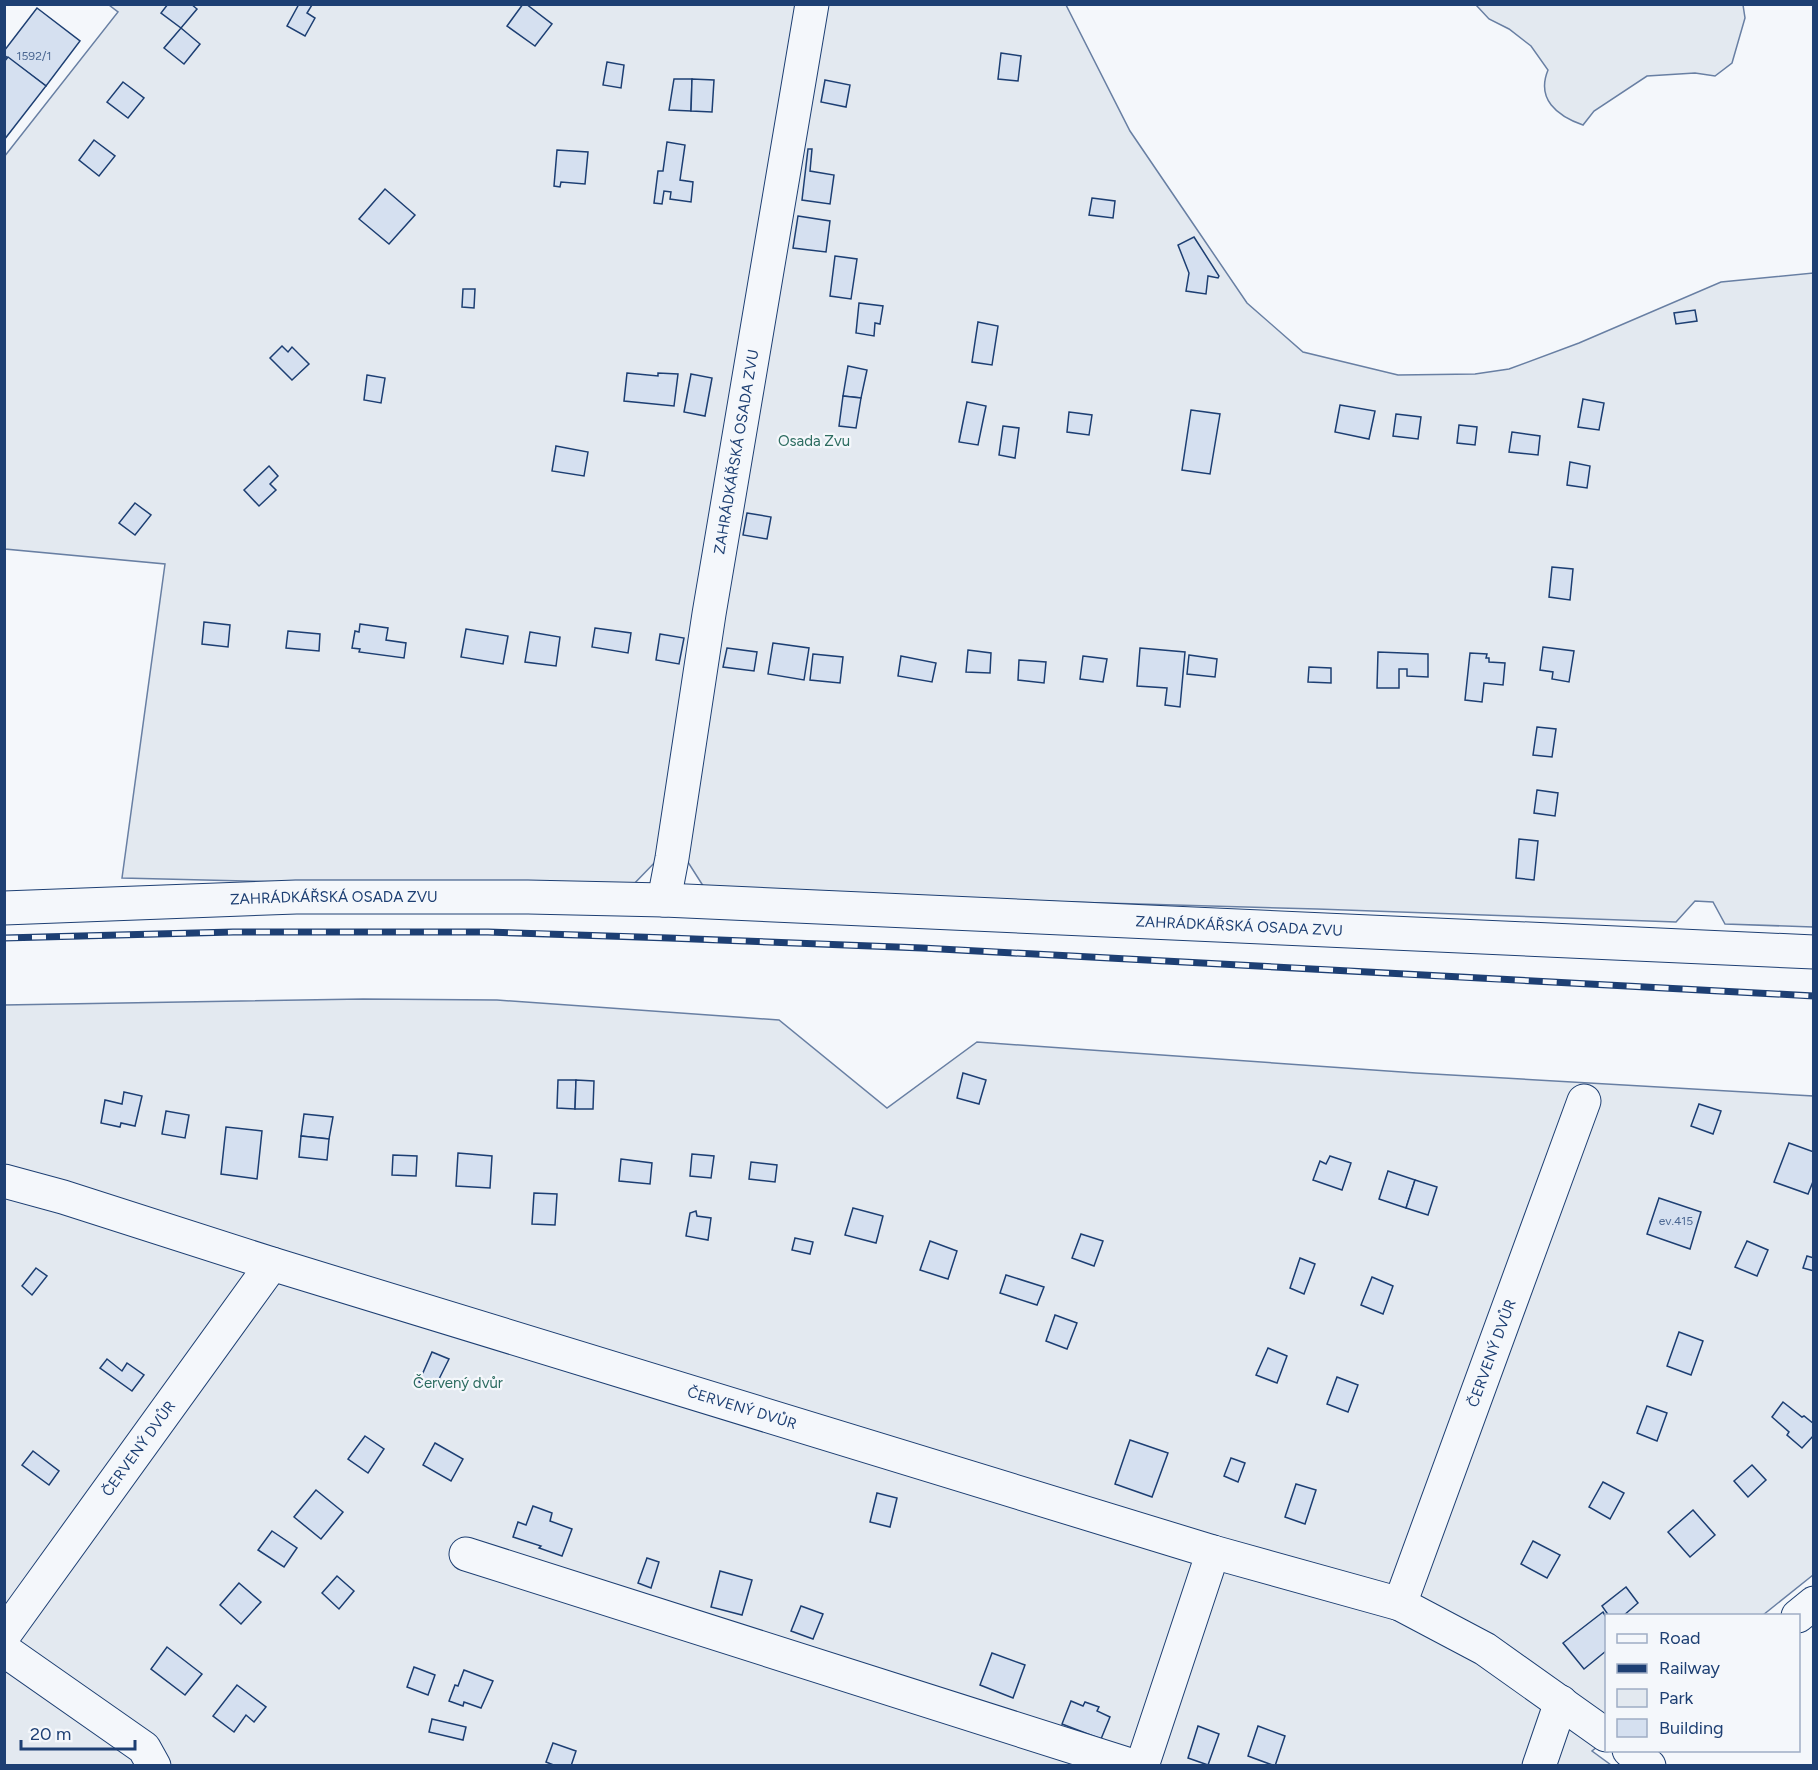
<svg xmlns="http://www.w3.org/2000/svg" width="1818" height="1770" font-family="Figtree,sans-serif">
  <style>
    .green { fill: #e3e9f0; stroke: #687fa3; stroke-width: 1.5 }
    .building { fill: #d5e0f0; stroke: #1d3f73; stroke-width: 1.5 }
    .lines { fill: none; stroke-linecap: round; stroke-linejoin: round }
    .minor-casing { stroke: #1d3f73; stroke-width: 35 }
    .minor { stroke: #f4f7fb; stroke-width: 33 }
    .rail-casing { stroke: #1d3f73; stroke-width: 7 }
    .rail { stroke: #f4f7fb; stroke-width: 4.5; stroke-dasharray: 14; stroke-linecap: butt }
    .labels { text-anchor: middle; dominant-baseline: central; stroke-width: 4.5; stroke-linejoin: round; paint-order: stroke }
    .number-label { font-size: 12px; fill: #4b6792 }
    .park-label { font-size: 15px; fill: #2c6c60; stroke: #f4f7fb }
    .street-label { font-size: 15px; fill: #1d3f73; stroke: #f4f7fb }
  </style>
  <rect width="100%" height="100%" fill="#f4f7fb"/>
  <!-- green -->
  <g class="green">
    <path d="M 109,5 L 1066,5 L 1130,131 L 1196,228 L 1247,303 L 1303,352 L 1398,375 L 1475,374 L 1509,369 L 1579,343 L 1721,282 L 1813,273 L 1813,927 L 1725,924 L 1713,902 L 1695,901 L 1676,922 L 1317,909 L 707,892 L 686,859 L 660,857 L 628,890 L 122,878 L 165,564 L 5,549 L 4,157 L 118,12 Z"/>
    <path d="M 1476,5 L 1743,5 L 1745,18 L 1732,63 L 1715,76 L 1695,73 L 1647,76 L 1594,111 L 1583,125 C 1557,116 1536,99 1548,70 L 1531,46 L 1509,29 L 1489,19 Z"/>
    <path d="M 363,999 L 497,1000 L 779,1020 L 887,1108 L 977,1042 L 1416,1073 L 1813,1096 L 1813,1575 L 1763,1615 L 1606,1616 L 1606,1740 L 1592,1751 L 1611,1765 L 5,1765 L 4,1005 Z"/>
  </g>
  <!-- building -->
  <g class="building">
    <path d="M 168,4 L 191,4 L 197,9 L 181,28 L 161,13 Z"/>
    <path d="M 299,4 L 312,5 L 307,13 L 315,18 L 305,36 L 287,26 Z"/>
    <path d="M 523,4 L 526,4 L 552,24 L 535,46 L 507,26 Z"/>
    <path d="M 37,8 L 80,41 L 46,86 L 4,55 L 4,51 Z"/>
    <path d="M 181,28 L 200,44 L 184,64 L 164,48 Z"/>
    <path d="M 1001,53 L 1021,56 L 1018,81 L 998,79 Z"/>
    <path d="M 8,57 L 46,86 L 4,140 L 4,62 Z"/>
    <path d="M 607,62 L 624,65 L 621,88 L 603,85 Z"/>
    <path d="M 674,79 L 692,79 L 691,111 L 669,110 Z"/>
    <path d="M 692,79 L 714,80 L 712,112 L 691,111 Z"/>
    <path d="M 825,80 L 850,85 L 846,107 L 821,102 Z"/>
    <path d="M 123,82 L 144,98 L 128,118 L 107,102 Z"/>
    <path d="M 94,140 L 115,156 L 99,176 L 79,160 Z"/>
    <path d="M 667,142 L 685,145 L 680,180 L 693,182 L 691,202 L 670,199 L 671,192 L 664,191 L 662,204 L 654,203 L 658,171 L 663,171 Z"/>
    <path d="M 808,149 L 812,149 L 810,171 L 834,175 L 830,204 L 802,200 Z"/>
    <path d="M 557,150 L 588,152 L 585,184 L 561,182 L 560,187 L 554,186 Z"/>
    <path d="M 385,189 L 415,215 L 389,244 L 359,219 Z"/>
    <path d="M 1092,198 L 1115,201 L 1113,218 L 1089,215 Z"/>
    <path d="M 798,216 L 830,221 L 826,252 L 793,248 Z"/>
    <path d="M 1194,237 L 1219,276 L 1218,278 L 1208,276 L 1206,294 L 1186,291 L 1189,273 L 1178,245 Z"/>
    <path d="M 835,256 L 857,259 L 851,299 L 830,296 Z"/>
    <path d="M 463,289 L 475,289 L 474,308 L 462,307 Z"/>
    <path d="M 859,303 L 883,306 L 880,324 L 875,323 L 874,336 L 856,333 Z"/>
    <path d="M 1695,310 L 1697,321 L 1676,324 L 1674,313 Z"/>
    <path d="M 978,322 L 998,326 L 992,365 L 972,362 Z"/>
    <path d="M 282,346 L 288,352 L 292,347 L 309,364 L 292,380 L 270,358 Z"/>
    <path d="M 848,366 L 867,370 L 861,398 L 843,396 Z"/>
    <path d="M 627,373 L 658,376 L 658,373 L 678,374 L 674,406 L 624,401 Z"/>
    <path d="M 691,374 L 712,378 L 705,416 L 684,412 Z"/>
    <path d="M 367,375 L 385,378 L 381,403 L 364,400 Z"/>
    <path d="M 843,396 L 861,398 L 856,428 L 839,426 Z"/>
    <path d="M 1583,399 L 1604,403 L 1599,430 L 1578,427 Z"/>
    <path d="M 967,402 L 986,406 L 978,445 L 959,442 Z"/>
    <path d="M 1340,405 L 1375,411 L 1369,439 L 1335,432 Z"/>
    <path d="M 1191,410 L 1220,414 L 1210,474 L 1182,470 Z"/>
    <path d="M 1069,412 L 1092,415 L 1089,435 L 1067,432 Z"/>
    <path d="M 1396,414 L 1421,417 L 1418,439 L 1393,436 Z"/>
    <path d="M 1459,425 L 1477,427 L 1475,445 L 1457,443 Z"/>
    <path d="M 1003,426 L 1019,428 L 1015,458 L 999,455 Z"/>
    <path d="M 1512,432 L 1540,436 L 1538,455 L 1509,452 Z"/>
    <path d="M 556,446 L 588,452 L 584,476 L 552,471 Z"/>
    <path d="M 1570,462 L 1590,466 L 1587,488 L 1567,485 Z"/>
    <path d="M 269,466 L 278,476 L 270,484 L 276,490 L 259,506 L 244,490 Z"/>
    <path d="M 135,503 L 151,515 L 135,535 L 119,523 Z"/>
    <path d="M 747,513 L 771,517 L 767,539 L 743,535 Z"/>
    <path d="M 1552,567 L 1573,569 L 1570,600 L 1549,597 Z"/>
    <path d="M 204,622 L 230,625 L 228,647 L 202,644 Z"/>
    <path d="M 360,624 L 388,628 L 386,640 L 406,643 L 404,658 L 359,652 L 360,649 L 352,648 L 355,631 L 359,632 Z"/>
    <path d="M 595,628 L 631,633 L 628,653 L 592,647 Z"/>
    <path d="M 466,629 L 508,636 L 503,664 L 461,657 Z"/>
    <path d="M 288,631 L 320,634 L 319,651 L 286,648 Z"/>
    <path d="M 530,632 L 560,637 L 556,666 L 525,662 Z"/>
    <path d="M 660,634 L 684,638 L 679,664 L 656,660 Z"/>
    <path d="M 773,643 L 809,648 L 804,680 L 768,674 Z"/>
    <path d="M 1543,647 L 1574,651 L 1569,682 L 1552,679 L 1553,672 L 1540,670 Z"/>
    <path d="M 727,648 L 757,652 L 754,671 L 723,667 Z"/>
    <path d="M 1140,648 L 1185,652 L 1180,707 L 1165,705 L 1167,688 L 1137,686 Z"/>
    <path d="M 968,650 L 991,653 L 990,673 L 966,672 Z"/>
    <path d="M 1378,652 L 1428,654 L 1428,677 L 1407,676 L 1407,669 L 1399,669 L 1399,688 L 1377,688 Z"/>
    <path d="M 1470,653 L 1487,654 L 1486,658 L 1489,658 L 1489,662 L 1505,663 L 1503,685 L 1484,683 L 1482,702 L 1465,700 Z"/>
    <path d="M 813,654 L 843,657 L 840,683 L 810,680 Z"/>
    <path d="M 1189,655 L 1217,659 L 1215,677 L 1187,674 Z"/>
    <path d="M 901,656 L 936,663 L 932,682 L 898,676 Z"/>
    <path d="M 1083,656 L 1107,659 L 1103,682 L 1080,679 Z"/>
    <path d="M 1019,660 L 1046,662 L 1044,683 L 1018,680 Z"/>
    <path d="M 1309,667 L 1331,668 L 1331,683 L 1308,682 Z"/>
    <path d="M 1537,727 L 1556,729 L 1552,757 L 1533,755 Z"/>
    <path d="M 1537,790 L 1558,793 L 1555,816 L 1534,813 Z"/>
    <path d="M 1519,839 L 1538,841 L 1534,880 L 1516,878 Z"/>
    <path d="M 963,1073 L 986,1080 L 979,1104 L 957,1098 Z"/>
    <path d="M 558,1080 L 576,1080 L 575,1109 L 557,1108 Z"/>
    <path d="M 576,1080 L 594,1081 L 593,1109 L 575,1109 Z"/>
    <path d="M 124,1092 L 142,1096 L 135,1126 L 121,1123 L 120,1127 L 101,1123 L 105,1100 L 122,1104 Z"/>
    <path d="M 1699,1104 L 1721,1111 L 1713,1134 L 1691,1126 Z"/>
    <path d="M 166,1111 L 189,1115 L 185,1138 L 162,1134 Z"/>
    <path d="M 304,1114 L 333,1117 L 329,1139 L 301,1136 Z"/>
    <path d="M 226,1127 L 262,1131 L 257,1179 L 221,1174 Z"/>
    <path d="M 301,1136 L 329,1139 L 327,1160 L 299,1157 Z"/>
    <path d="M 1789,1143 L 1814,1152 L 1814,1179 L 1808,1194 L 1774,1182 Z"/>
    <path d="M 458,1153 L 492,1156 L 490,1188 L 456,1186 Z"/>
    <path d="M 692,1154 L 714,1156 L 711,1178 L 690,1176 Z"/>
    <path d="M 393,1155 L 417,1156 L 416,1176 L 392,1175 Z"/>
    <path d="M 1330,1156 L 1351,1163 L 1342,1190 L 1313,1180 L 1320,1161 L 1326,1164 Z"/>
    <path d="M 621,1159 L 652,1163 L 650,1184 L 619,1181 Z"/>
    <path d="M 751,1162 L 777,1165 L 775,1182 L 749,1179 Z"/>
    <path d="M 1388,1171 L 1415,1180 L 1406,1208 L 1379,1199 Z"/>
    <path d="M 1415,1180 L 1437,1187 L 1428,1215 L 1406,1208 Z"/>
    <path d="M 534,1193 L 557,1194 L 555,1225 L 532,1224 Z"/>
    <path d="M 1659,1198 L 1701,1212 L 1690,1249 L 1647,1234 Z"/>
    <path d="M 853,1208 L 883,1216 L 876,1243 L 845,1235 Z"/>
    <path d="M 696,1211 L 697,1216 L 711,1218 L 708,1240 L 686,1236 L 690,1213 Z"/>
    <path d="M 1081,1234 L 1103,1241 L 1094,1266 L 1072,1258 Z"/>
    <path d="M 795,1238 L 813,1242 L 810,1254 L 792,1250 Z"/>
    <path d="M 930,1241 L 957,1251 L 948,1279 L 920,1270 Z"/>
    <path d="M 1747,1241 L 1768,1250 L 1757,1276 L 1735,1267 Z"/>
    <path d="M 1807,1256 L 1814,1258 L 1814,1271 L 1803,1268 Z"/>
    <path d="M 1300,1258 L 1315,1264 L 1304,1294 L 1290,1288 Z"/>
    <path d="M 36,1268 L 47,1276 L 32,1295 L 22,1286 Z"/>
    <path d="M 1006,1275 L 1044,1287 L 1037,1305 L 1000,1293 Z"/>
    <path d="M 1372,1277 L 1393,1286 L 1383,1314 L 1361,1305 Z"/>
    <path d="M 1055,1315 L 1077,1323 L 1067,1349 L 1046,1341 Z"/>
    <path d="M 1679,1332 L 1703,1341 L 1691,1375 L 1667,1366 Z"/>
    <path d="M 1268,1348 L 1287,1356 L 1277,1383 L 1256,1375 Z"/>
    <path d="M 432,1352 L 449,1359 L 434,1389 L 419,1382 Z"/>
    <path d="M 107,1359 L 122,1371 L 127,1363 L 144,1375 L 132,1391 L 100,1368 Z"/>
    <path d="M 1337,1377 L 1358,1385 L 1348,1412 L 1327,1404 Z"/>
    <path d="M 1783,1402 L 1802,1417 L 1804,1416 L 1814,1424 L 1814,1435 L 1802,1448 L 1787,1435 L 1789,1432 L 1772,1417 Z"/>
    <path d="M 1647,1406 L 1667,1413 L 1657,1441 L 1637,1433 Z"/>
    <path d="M 365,1436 L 384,1449 L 368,1473 L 348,1459 Z"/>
    <path d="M 1130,1440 L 1168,1453 L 1152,1497 L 1115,1484 Z"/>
    <path d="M 435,1443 L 463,1459 L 451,1481 L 423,1465 Z"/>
    <path d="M 33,1451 L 59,1471 L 49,1485 L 22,1465 Z"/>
    <path d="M 1231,1458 L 1245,1463 L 1238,1482 L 1224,1476 Z"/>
    <path d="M 1752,1465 L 1766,1480 L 1748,1497 L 1734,1481 Z"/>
    <path d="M 1603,1482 L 1624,1493 L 1610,1519 L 1589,1507 Z"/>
    <path d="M 1296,1484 L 1316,1490 L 1305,1524 L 1285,1517 Z"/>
    <path d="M 316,1490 L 343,1512 L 321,1539 L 294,1517 Z"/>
    <path d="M 877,1493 L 897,1498 L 890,1527 L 870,1522 Z"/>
    <path d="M 533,1506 L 552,1513 L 550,1521 L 572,1529 L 562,1556 L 539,1548 L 541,1546 L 513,1537 L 518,1522 L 526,1525 Z"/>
    <path d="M 1693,1510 L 1715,1535 L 1690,1557 L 1668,1532 Z"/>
    <path d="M 272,1531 L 297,1548 L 284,1567 L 258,1550 Z"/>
    <path d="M 1533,1541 L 1560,1555 L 1547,1578 L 1521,1564 Z"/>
    <path d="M 647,1558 L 659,1562 L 651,1588 L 638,1583 Z"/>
    <path d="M 720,1571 L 752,1580 L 742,1615 L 711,1607 Z"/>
    <path d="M 337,1576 L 354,1591 L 339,1609 L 322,1593 Z"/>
    <path d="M 239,1583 L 261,1602 L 241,1624 L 220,1605 Z"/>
    <path d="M 1626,1587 L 1638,1603 L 1623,1616 L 1609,1616 L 1602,1606 Z"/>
    <path d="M 801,1606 L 823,1614 L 813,1639 L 791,1631 Z"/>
    <path d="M 1603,1612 L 1606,1617 L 1606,1651 L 1584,1669 L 1563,1643 Z"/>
    <path d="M 167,1647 L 202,1674 L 185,1695 L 151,1669 Z"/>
    <path d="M 992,1653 L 1025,1665 L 1013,1698 L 980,1685 Z"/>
    <path d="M 414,1667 L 435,1675 L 428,1695 L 407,1687 Z"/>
    <path d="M 464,1670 L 493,1681 L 481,1708 L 464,1702 L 463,1706 L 449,1701 L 455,1685 L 458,1686 Z"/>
    <path d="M 237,1685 L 266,1707 L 254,1722 L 246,1715 L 234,1732 L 213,1716 Z"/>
    <path d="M 1071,1701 L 1083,1706 L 1085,1702 L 1099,1707 L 1097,1711 L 1110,1717 L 1101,1739 L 1062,1724 Z"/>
    <path d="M 432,1719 L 466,1727 L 463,1740 L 429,1732 Z"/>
    <path d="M 1198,1726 L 1219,1734 L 1208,1765 L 1188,1758 Z"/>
    <path d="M 1258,1726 L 1285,1736 L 1275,1766 L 1248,1756 Z"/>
    <path d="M 553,1743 L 576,1751 L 571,1766 L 556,1766 L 546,1762 Z"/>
  </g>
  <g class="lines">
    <defs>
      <g id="minor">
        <path id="s1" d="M 664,900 L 672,858 L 709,614 L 812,4"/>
        <path id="s2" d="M 4,908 L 296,897 L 528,897 L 664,900 L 1814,952"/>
        <path id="s3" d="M 4,1181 L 63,1197 L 272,1264 L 1213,1552 L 1400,1604 L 1485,1649 L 1606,1735"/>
        <path d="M 466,1554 L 1133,1766"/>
        <path id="s4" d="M 1400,1604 L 1584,1101"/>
        <path d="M 1798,1616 L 1814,1603"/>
        <path id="s5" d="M 4,1635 L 272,1264"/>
        <path d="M 4,1650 L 144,1748 L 154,1766"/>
        <path d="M 1629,1750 L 1649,1766"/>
        <path d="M 1142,1766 L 1213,1552"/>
        <path d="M 1539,1766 L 1561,1702"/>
      </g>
    </defs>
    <!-- minor casing -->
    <use href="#minor" class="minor-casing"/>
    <!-- minor -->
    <use href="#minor" class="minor"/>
    <defs>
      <path id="rail" d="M 4,938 L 233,932 L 488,932 L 669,938 L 922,948 L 1814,996"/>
    </defs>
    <!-- rail casing -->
    <use href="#rail" class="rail-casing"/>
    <!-- rail -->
    <use href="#rail" class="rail"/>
  </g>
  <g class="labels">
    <!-- number labels -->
    <g class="number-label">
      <text x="34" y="56">1592/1</text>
      <text x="1676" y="1221">ev.415</text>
    </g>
    <!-- park labels -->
    <g class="park-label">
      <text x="814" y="441">Osada Zvu</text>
      <text x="458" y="1383">Červený dvůr</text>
    </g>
    <!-- street labels -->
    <g class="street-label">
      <text stroke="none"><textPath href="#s1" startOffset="454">ZAHRÁDKÁŘSKÁ OSADA ZVU</textPath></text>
      <text stroke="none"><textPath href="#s2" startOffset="330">ZAHRÁDKÁŘSKÁ OSADA ZVU</textPath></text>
      <text stroke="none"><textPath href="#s2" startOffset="1236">ZAHRÁDKÁŘSKÁ OSADA ZVU</textPath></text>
      <text stroke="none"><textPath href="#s4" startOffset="267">ČERVENÝ DVŮR</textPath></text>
      <text stroke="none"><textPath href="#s3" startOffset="772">ČERVENÝ DVŮR</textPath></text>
      <text stroke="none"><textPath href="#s5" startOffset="230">ČERVENÝ DVŮR</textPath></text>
    </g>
  </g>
  <!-- border -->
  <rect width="1818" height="1770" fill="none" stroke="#1d3f73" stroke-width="12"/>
  <!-- legend -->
  <rect x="1605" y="1614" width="195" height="138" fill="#f4f7fb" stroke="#9eadc5" stroke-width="1.5"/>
  <rect x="1617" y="1634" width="30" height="9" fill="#f4f7fb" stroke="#9eadc5" stroke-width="1.5"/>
  <text x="1659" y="1644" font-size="18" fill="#1d3f73">Road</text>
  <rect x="1617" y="1664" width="30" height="9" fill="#1d3f73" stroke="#9eadc5" stroke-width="1.5"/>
  <text x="1659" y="1674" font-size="18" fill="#1d3f73">Railway</text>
  <rect x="1617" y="1689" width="30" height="18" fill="#e3e9f0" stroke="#9eadc5" stroke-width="1.5"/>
  <text x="1659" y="1704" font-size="18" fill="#1d3f73">Park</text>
  <rect x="1617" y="1719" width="30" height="18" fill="#d5e0f0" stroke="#9eadc5" stroke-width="1.5"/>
  <text x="1659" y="1734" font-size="18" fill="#1d3f73">Building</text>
  <!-- scale -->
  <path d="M21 1740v9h114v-9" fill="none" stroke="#1d3f73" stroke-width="3"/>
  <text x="30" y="1740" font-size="18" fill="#1d3f73" stroke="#f4f7fb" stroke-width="4.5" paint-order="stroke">20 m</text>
</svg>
